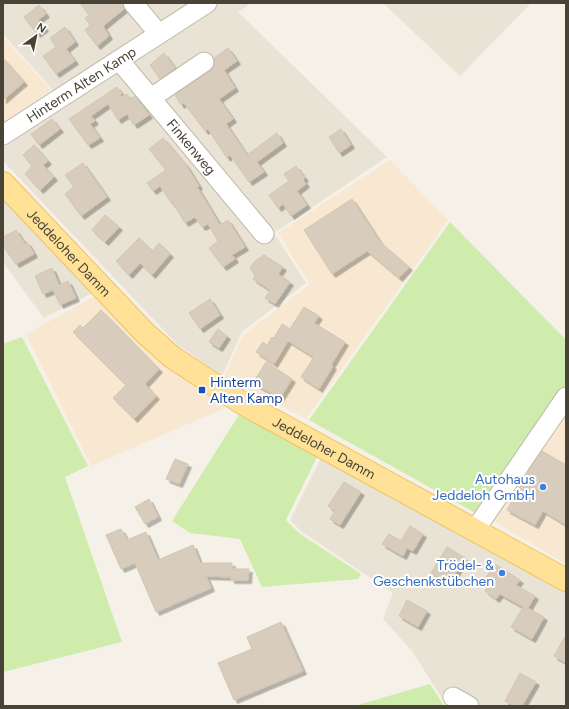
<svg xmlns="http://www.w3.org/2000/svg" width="569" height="709" font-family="Figtree,sans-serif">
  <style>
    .residential { fill: #e9e3d5 }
    .commercial { fill: #f8e8d1 }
    .green { fill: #cfecad }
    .building { fill: #d8cdbc; stroke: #d3c5af; filter: url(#shadow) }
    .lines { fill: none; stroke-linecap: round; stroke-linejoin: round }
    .minor-casing { stroke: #c1b9a9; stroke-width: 21 }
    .major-casing { stroke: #edc35e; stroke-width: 24 }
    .minor { stroke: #fff; stroke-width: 19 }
    .major { stroke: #ffe297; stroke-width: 22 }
    .transit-dot { fill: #1a4fb4; stroke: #fff; stroke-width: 1.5 }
    .shop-dot { fill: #3f7fe0; stroke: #fff; stroke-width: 1.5 }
    .labels { text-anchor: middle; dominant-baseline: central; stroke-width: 4; stroke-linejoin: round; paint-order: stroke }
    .street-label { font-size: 14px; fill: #494236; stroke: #fff }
    .transit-label { font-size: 14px; fill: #164399; stroke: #fff; text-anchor: start }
    .shop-label { font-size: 14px; fill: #366cbe; stroke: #fff; text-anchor: end }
  </style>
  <defs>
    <filter id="shadow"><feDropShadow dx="3.5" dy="3.5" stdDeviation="0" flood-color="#0004"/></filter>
  </defs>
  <rect width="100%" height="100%" fill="#f5f1e8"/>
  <!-- residential -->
  <g class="residential">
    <path d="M 3,3 L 252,3 L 238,12 L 387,157 L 274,233 L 306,283 L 242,332 L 222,376 L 178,345 L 3,161 L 3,126 L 54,91 L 3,34 Z"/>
    <path d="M 383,3 L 531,3 L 460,76 Z"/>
    <path d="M 3,191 L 94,292 L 44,318 L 3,262 Z"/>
    <path d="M 322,456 L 566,590 L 566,706 L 447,706 L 412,651 L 383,619 L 393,593 L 301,531 L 290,520 Z"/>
  </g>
  <!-- commercial -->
  <g class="commercial">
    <path d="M 3,37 L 51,90 L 3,123 Z"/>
    <path d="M 390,160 L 448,220 L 306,419 L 224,377 L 243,335 L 310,284 L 278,233 Z"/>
    <path d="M 97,295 L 232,405 L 91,466 L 26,334 Z"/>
    <path d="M 566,399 L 566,564 L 486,517 Z"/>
  </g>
  <!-- green -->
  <g class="green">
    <path d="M 450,222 L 566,340 L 566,388 L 481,516 L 309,420 Z"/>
    <path d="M 22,337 L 88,466 L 65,477 L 122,642 L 3,672 L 3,344 Z"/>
    <path d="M 242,410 L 318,455 L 286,520 L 299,533 L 361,574 L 358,579 L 262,587 L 240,539 L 190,533 L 172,521 Z"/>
    <path d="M 430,684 L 444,706 L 354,706 Z"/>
  </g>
  <!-- building -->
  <g class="building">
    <path d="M 80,3 L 122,3 L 124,9 L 103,26 L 109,36 L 97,46 L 85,30 L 90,25 L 85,18 L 89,15 Z"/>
    <path d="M 39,5 L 46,14 L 38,20 L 45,28 L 37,34 L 24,17 Z"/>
    <path d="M 65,27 L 75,42 L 66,49 L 75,61 L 56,74 L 43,56 L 56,47 L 50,38 Z"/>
    <path d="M 228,48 L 237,61 L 224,70 L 235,88 L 219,99 L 233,119 L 226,124 L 247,155 L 277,133 L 283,143 L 257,162 L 264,172 L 249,182 L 230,155 L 227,158 L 208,129 L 205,131 L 184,103 L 181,105 L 175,95 L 210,71 L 214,66 L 215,62 L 214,58 Z"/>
    <path d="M 164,53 L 175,68 L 160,79 L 150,65 Z"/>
    <path d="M 3,58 L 24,82 L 3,100 Z"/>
    <path d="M 117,87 L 122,94 L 120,96 L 121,97 L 127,94 L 130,99 L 135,96 L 149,115 L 134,125 L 127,114 L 118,120 L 108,104 L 91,116 L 95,121 L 90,124 L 100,138 L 88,145 L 69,119 Z"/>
    <path d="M 52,119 L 60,129 L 39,145 L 31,134 Z"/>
    <path d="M 341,129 L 351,145 L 339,153 L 329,137 Z"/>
    <path d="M 163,138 L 186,165 L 199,186 L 197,187 L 220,225 L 228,220 L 245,247 L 232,255 L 235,259 L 223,267 L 209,248 L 218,241 L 208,224 L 202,227 L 195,217 L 185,223 L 173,203 L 172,204 L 160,186 L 153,191 L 147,183 L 166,170 L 149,149 Z"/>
    <path d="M 34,145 L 48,161 L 43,165 L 54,177 L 40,190 L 25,174 L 32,166 L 23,155 Z"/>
    <path d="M 83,163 L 107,197 L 81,216 L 65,194 L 74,187 L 65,175 Z"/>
    <path d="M 296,166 L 305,178 L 303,180 L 306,184 L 297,191 L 307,205 L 291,216 L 283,204 L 278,208 L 269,195 L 289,181 L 284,174 Z"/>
    <path d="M 352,199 L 380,242 L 409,267 L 399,278 L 367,251 L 332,274 L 304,230 Z"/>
    <path d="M 105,215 L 119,227 L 105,242 L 92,230 Z"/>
    <path d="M 16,230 L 25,244 L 27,242 L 34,254 L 16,264 L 3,246 L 3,237 Z"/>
    <path d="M 139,238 L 152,251 L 159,243 L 170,254 L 152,275 L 140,263 L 129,275 L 116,261 Z"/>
    <path d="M 264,255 L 283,267 L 278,274 L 290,282 L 275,304 L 265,298 L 270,290 L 253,279 L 255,275 L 250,268 L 255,261 Z"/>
    <path d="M 52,268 L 59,285 L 68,281 L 76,298 L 60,305 L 53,290 L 43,294 L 35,276 Z"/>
    <path d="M 210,299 L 220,315 L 200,329 L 189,313 Z"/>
    <path d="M 304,307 L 319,316 L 314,323 L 345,342 L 331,365 L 333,366 L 319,389 L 301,377 L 314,357 L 288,341 L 274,364 L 256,352 L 263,342 L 267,345 L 272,337 L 274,338 L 282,324 L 290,329 Z"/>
    <path d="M 101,310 L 159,369 L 145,384 L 156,396 L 134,419 L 113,398 L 126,385 L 73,332 L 80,325 L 83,328 Z"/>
    <path d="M 218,329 L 227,336 L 219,348 L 209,342 Z"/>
    <path d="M 266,362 L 292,379 L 280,398 L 253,383 Z"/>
    <path d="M 542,451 L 566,465 L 566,525 L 543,511 L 535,525 L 507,510 L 531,467 Z"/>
    <path d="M 175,459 L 188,464 L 179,484 L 166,479 Z"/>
    <path d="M 344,482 L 361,492 L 340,525 L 330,519 L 335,511 L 328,506 Z"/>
    <path d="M 149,499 L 158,517 L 145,524 L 135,507 Z"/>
    <path d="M 410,526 L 423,534 L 413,551 L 407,548 L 403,556 L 382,544 L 389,534 L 401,541 Z"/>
    <path d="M 121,529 L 127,540 L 146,532 L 158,560 L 193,545 L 200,563 L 232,563 L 232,569 L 249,569 L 248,580 L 231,580 L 231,577 L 206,576 L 211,588 L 156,612 L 135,563 L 121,569 L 106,535 Z"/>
    <path d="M 447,547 L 465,558 L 449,584 L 431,573 Z"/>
    <path d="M 495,564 L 520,580 L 516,585 L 535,596 L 528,608 L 544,617 L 532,639 L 511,627 L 523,607 L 500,594 L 496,599 L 485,591 L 490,583 L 485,579 Z"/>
    <path d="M 407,600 L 427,611 L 418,627 L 399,616 Z"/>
    <path d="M 281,622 L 303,671 L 234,700 L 218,663 L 252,649 L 247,637 Z"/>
    <path d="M 566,635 L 566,663 L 554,656 Z"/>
    <path d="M 520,673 L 536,682 L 522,706 L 514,706 L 505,701 Z"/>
  </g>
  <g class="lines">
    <defs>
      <g id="minor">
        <path d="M 133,3 L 159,34"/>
        <path id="s1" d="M 119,60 L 264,234"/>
        <path d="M 151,98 L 204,62"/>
        <path id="s2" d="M 3,135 L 207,3"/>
        <path d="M 475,530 L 566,397"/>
        <path d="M 453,697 L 469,706"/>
      </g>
      <g id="major">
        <path id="s3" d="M 3,183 L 145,333 L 172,357 L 242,403 L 566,580"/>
      </g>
    </defs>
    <!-- minor casing -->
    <use href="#minor" class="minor-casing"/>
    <!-- major casing -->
    <use href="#major" class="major-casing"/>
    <!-- minor -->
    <use href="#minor" class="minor"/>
    <!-- major -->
    <use href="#major" class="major"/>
  </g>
  <!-- markers -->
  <rect class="transit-dot" x="198" y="386" width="8" height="8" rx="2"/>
  <g class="shop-dot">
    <circle cx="543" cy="487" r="4"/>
    <circle cx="502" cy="573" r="4"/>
  </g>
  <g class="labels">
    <!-- street labels -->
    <g class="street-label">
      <text stroke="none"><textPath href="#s2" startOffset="93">Hinterm Alten Kamp</textPath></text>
      <text stroke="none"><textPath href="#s1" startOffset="113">Finkenweg</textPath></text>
      <text stroke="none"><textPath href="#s3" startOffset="96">Jeddeloher Damm</textPath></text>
      <text stroke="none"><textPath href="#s3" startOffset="420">Jeddeloher Damm</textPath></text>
    </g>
    <!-- transit labels -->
    <g class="transit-label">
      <text x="210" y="382">Hinterm<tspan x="210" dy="16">Alten Kamp</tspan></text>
    </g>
    <!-- shop labels -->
    <g class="shop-label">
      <text x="535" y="479">Autohaus<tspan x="535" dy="16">Jeddeloh GmbH</tspan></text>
      <text x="494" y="565">Trödel- &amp;<tspan x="494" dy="16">Geschenkstübchen</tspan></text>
    </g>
  </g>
  <!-- border -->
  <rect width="569" height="709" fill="none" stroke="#494236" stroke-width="8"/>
  <!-- north arrow -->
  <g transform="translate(36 36) rotate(33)" stroke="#ffffff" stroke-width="3" paint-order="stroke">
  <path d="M0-3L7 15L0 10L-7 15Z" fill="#494236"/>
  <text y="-6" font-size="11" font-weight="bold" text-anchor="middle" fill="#494236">N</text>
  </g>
</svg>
